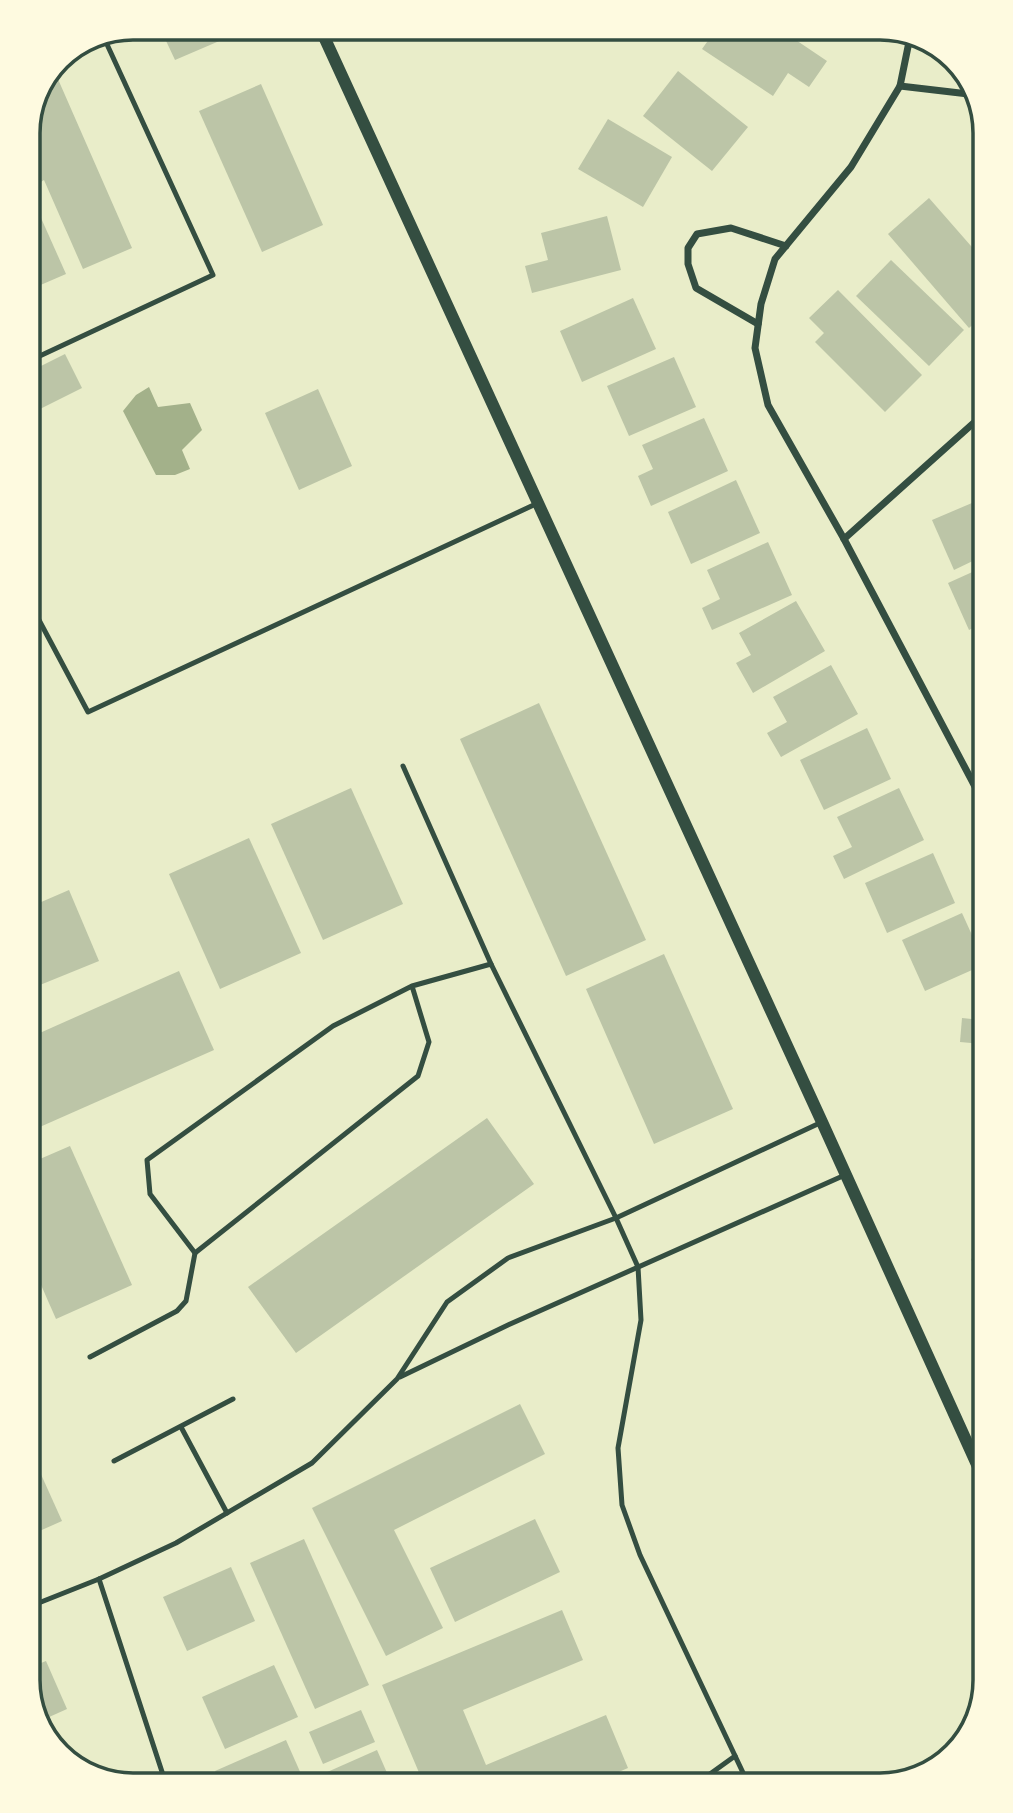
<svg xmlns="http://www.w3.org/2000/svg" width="1013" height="1813" font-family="Figtree,sans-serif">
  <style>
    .water { fill: #a3b18a }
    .building { fill: #bcc5a7 }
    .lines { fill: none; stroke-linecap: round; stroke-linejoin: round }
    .service { stroke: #344e41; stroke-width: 5 }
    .minor { stroke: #344e41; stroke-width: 7 }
    .tertiary { stroke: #344e41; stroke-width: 12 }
    .rim { fill: none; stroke: #344e41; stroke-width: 3.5 }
  </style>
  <rect width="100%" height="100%" fill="#e9edc9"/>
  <!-- water -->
  <g class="water">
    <path d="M 486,28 L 569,28 L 547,37 L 508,41 Z"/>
    <path d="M 149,387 L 158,407 L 190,403 L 202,430 L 182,450 L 190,469 L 175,475 L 156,475 L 123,411 L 136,395 Z"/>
  </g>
  <!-- building -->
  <g class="building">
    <path d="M 160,28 L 236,28 L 238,33 L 175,60 Z"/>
    <path d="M 717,28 L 778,28 L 827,61 L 809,87 L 788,73 L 773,96 L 702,49 Z"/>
    <path d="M 54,70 L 132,248 L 83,269 L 44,180 L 39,183 L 28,159 L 28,127 Z"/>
    <path d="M 678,71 L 748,127 L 712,171 L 643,116 Z"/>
    <path d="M 261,84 L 323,225 L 262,252 L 199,111 Z"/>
    <path d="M 608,119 L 672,157 L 643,207 L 578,169 Z"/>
    <path d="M 929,198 L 978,254 L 978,320 L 969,328 L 888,234 Z"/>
    <path d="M 33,200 L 66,274 L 29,290 L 29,202 Z"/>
    <path d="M 607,216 L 621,270 L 532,293 L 525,266 L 548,260 L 541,233 Z"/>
    <path d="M 891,260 L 964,330 L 929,366 L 856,296 Z"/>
    <path d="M 838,290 L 922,375 L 885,412 L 815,342 L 824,333 L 809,318 Z"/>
    <path d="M 633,298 L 656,349 L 582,382 L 560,331 Z"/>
    <path d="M 65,354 L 82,388 L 30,414 L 29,372 Z"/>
    <path d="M 674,357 L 696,407 L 629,436 L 607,386 Z"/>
    <path d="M 318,389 L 352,466 L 299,490 L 265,413 Z"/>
    <path d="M 704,418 L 728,471 L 651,506 L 638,476 L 653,469 L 642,445 Z"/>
    <path d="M 736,480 L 760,533 L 691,564 L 668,512 Z"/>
    <path d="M 979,500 L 979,558 L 954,570 L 932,520 Z"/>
    <path d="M 768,542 L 792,595 L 712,630 L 702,608 L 720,599 L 707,570 Z"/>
    <path d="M 979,569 L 979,625 L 969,630 L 948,583 Z"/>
    <path d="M 796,601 L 825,651 L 753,693 L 736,663 L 751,655 L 739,633 Z"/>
    <path d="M 831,665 L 858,714 L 781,757 L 767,733 L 787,722 L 773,697 Z"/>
    <path d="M 539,703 L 646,940 L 566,976 L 460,739 Z"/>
    <path d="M 867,728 L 891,779 L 824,810 L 800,760 Z"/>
    <path d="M 351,788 L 403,904 L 323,940 L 271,824 Z"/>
    <path d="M 899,788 L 924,840 L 844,879 L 833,856 L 852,847 L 837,817 Z"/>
    <path d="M 249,838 L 301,953 L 220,989 L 169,874 Z"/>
    <path d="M 933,853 L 955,903 L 887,933 L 865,883 Z"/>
    <path d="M 69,890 L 99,961 L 35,987 L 32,980 L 32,906 Z"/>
    <path d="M 962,913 L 981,955 L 981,966 L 925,991 L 902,940 Z"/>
    <path d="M 664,954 L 733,1109 L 654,1144 L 586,989 Z"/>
    <path d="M 179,971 L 214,1050 L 33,1130 L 33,1036 Z"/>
    <path d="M 962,1018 L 981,1020 L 982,1044 L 960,1042 Z"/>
    <path d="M 487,1118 L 534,1184 L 296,1353 L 248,1287 Z"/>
    <path d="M 70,1146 L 132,1285 L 56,1319 L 34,1269 L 33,1162 Z"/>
    <path d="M 983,1254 L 983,1286 L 971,1259 Z"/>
    <path d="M 520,1404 L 545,1454 L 394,1530 L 443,1628 L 386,1656 L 312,1508 Z"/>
    <path d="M 35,1461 L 62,1521 L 35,1533 Z"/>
    <path d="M 535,1519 L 560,1572 L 455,1622 L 430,1568 Z"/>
    <path d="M 304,1539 L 369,1685 L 315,1709 L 250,1563 Z"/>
    <path d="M 231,1567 L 255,1621 L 187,1651 L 163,1597 Z"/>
    <path d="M 562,1610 L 583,1660 L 463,1710 L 486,1765 L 606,1715 L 628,1768 L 600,1780 L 423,1782 L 382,1685 Z"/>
    <path d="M 46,1661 L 67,1709 L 38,1722 L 36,1720 L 36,1665 Z"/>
    <path d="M 274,1665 L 298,1717 L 225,1749 L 202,1697 Z"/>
    <path d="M 361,1710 L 375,1742 L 323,1764 L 309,1732 Z"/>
    <path d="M 286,1740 L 305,1783 L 221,1784 L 215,1771 Z"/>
    <path d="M 377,1750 L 391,1782 L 330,1783 L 325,1773 Z"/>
  </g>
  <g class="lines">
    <!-- service -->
    <g class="service">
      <path d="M 29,361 L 213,275 L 105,40"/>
      <path d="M 31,605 L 88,712 L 538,503"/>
      <path d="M 403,766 L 491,964"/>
      <path d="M 412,986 L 429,1042 L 418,1076 L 195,1253 L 150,1194 L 147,1160 L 333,1026 L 412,986 L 491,964 L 616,1218 L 638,1267 L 641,1320 L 618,1448 L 622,1505 L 640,1555 L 746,1779"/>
      <path d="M 90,1357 L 177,1311 L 186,1301 L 195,1253"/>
      <path d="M 400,1377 L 508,1325 L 845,1175"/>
      <path d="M 181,1427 L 227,1513"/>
      <path d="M 114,1461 L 233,1399"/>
      <path d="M 99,1579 L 166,1784"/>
      <path d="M 36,1604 L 99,1579 L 176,1543 L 312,1463 L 397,1379 L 447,1302 L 508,1258 L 616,1218 L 822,1122"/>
      <path d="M 703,1779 L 735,1756"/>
    </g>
    <!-- minor -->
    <g class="minor">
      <path d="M 910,37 L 900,86 L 851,167 L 775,259 L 761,304 L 755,348 L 768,405 L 844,539 L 980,796"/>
      <path d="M 900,86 L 977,95"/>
      <path d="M 758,324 L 696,288 L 688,264 L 688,248 L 697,234 L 731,228 L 786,246"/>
      <path d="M 844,539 L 978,419"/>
    </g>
    <!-- tertiary -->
    <path class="tertiary" d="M 320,28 L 822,1122 L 984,1480"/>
  </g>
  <!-- crop -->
  <path d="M0 0H1013V1813H0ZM133 40H880A93 93 0 0 1 973 133V1680A93 93 0 0 1 880 1773H133A93 93 0 0 1 40 1680V133A93 93 0 0 1 133 40Z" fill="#fefae0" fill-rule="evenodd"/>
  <path class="rim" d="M133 40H880A93 93 0 0 1 973 133V1680A93 93 0 0 1 880 1773H133A93 93 0 0 1 40 1680V133A93 93 0 0 1 133 40Z"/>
</svg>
